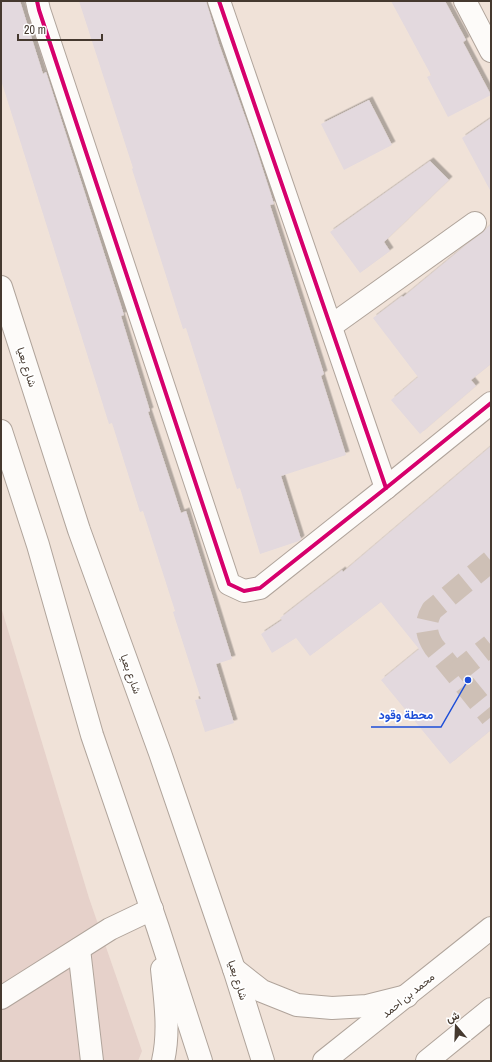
<svg xmlns="http://www.w3.org/2000/svg" width="492" height="1062" font-family="'Archivo Narrow',Vazirmatn,sans-serif">
  <style>
    .commercial { fill: #e6d1ca }
    .building { fill: #e3d9de; filter: url(#shadow) }
    .lines { fill: none; stroke-linecap: round; stroke-linejoin: round }
    .minor-tunnel { stroke: #cec0b6; stroke-width: 22; stroke-dasharray: 22 11; stroke-linecap: butt }
    .minor-casing { stroke: #b0a49b; stroke-width: 24 }
    .major-casing { stroke: #b0a49b; stroke-width: 24 }
    .minor { stroke: #fdfbf9; stroke-width: 22 }
    .major { stroke: #fdfbf9; stroke-width: 22 }
    .cycleway-casing { stroke: #fff; stroke-width: 6 }
    .cycleway { stroke: #d6006c; stroke-width: 4 }
    .labels { text-anchor: middle; dominant-baseline: central; stroke-width: 3.5; stroke-linejoin: round; paint-order: stroke }
    .street-label { font-size: 11px; fill: #45392f; stroke: #fff }
    .leader { fill: none; stroke: #1d4ed8; stroke-width: 1.5 }
    .callout-dot { fill: #1d4ed8; stroke: #fff; stroke-width: 1.5 }
    .callout-label { font-size: 12px; text-anchor: middle; font-weight: bold; fill: #1d4ed8; stroke: #fff; stroke-width: 3.5; stroke-linejoin: round; paint-order: stroke }
  </style>
  <defs>
    <filter id="shadow"><feDropShadow dx="3.5" dy="-3.5" stdDeviation="0" flood-color="#0004"/></filter>
  </defs>
  <rect width="100%" height="100%" fill="#f0e2d8"/>
  <!-- commercial -->
  <path class="commercial" d="M 1,607 L 89,898 L 142,1051 L 138,1061 L 1,1061 Z"/>
  <!-- building -->
  <g class="building">
    <path d="M 1,1 L 20,1 L 43,74 L 46,72 L 124,315 L 121,316 L 150,411 L 148,412 L 181,513 L 186,511 L 232,659 L 216,664 L 234,723 L 205,732 L 195,700 L 201,699 L 173,612 L 175,611 L 143,511 L 140,512 L 112,423 L 109,424 L 1,80 Z"/>
    <path d="M 79,1 L 206,1 L 219,44 L 253,139 L 274,204 L 270,205 L 324,374 L 321,376 L 346,455 L 281,476 L 301,539 L 299,541 L 260,554 L 240,488 L 237,489 L 186,328 L 183,329 L 132,169 L 133,168 Z"/>
    <path d="M 391,1 L 445,1 L 466,40 L 463,42 L 491,95 L 448,117 L 427,77 L 431,75 Z"/>
    <path d="M 369,100 L 392,145 L 344,170 L 321,124 Z"/>
    <path d="M 491,118 L 491,192 L 462,138 Z"/>
    <path d="M 430,161 L 449,180 L 384,242 L 390,251 L 360,273 L 330,232 Z"/>
    <path d="M 491,224 L 491,364 L 471,380 L 476,386 L 420,434 L 391,400 L 418,377 L 373,318 L 402,296 L 403,297 L 467,244 L 482,233 Z"/>
    <path d="M 491,446 L 491,730 L 450,764 L 381,680 L 419,649 L 381,602 L 310,656 L 296,638 L 272,653 L 261,634 L 282,620 L 280,618 L 342,570 L 343,572 Z"/>
  </g>
  <g class="lines">
    <!-- minor-tunnel -->
    <g class="minor-tunnel">
      <path d="M 491,561 L 432,610 C 424,623 426,635 434,647 L 491,717"/>
      <path d="M 456,673 L 491,645"/>
    </g>
    <defs>
      <g id="minor">
        <path d="M 37,1 L 39,10 L 229,584 L 244,591 L 260,588 L 386,488 L 491,403"/>
        <path d="M 219,1 L 386,488"/>
        <path d="M 465,1 L 491,51"/>
        <path d="M 331,326 L 475,223"/>
        <path d="M 79,949 L 92,1061"/>
        <path d="M 1,998 L 110,929 L 152,909"/>
        <path d="M 324,1061 L 491,928"/>
        <path d="M 427,1061 L 491,1009"/>
      </g>
      <g id="major">
        <path d="M 1,287 L 79,530 L 160,753 L 234,969 L 263,1061"/>
        <path d="M 1,431 L 38,545 L 92,735 L 158,928 L 201,1061"/>
        <path d="M 162,969 C 165,999 170,1031 163,1061"/>
        <path d="M 234,969 L 262,991 L 297,1005 L 332,1008 L 367,1006 L 407,996"/>
      </g>
    </defs>
    <!-- minor casing -->
    <use href="#minor" class="minor-casing"/>
    <!-- major casing -->
    <use href="#major" class="major-casing"/>
    <!-- minor -->
    <use href="#minor" class="minor"/>
    <!-- major -->
    <use href="#major" class="major"/>
    <defs>
      <g id="cycleway">
        <path d="M 37,1 L 39,10 L 229,584 L 244,591 L 260,588 L 386,488 L 491,403"/>
        <path d="M 219,1 L 386,488"/>
      </g>
    </defs>
    <!-- cycleway casing -->
    <use href="#cycleway" class="cycleway-casing"/>
    <!-- cycleway -->
    <use href="#cycleway" class="cycleway"/>
  </g>
  <g class="labels">
    <!-- street labels -->
    <g class="street-label">
      <text transform="translate(27 367) rotate(72)">شارع بعيا</text>
      <text transform="translate(131 674) rotate(70)">شارع بعيا</text>
      <text transform="translate(238 980) rotate(72)">شارع بعيا</text>
      <text transform="translate(408 995) rotate(-39)">محمد بن احمد</text>
    </g>
  </g>
  <!-- callouts -->
  <path class="leader" d="M468 680L441 727H371"/>
  <circle class="callout-dot" cx="468" cy="680" r="4"/>
  <g class="callout-label">
    <text x="406" y="719">محطة وقود</text>
  </g>
  <!-- border -->
  <rect width="492" height="1062" fill="none" stroke="#45392f" stroke-width="4"/>
  <!-- north arrow -->
  <g transform="translate(456 1026) rotate(341)" stroke="#ffffff" stroke-width="3" paint-order="stroke">
  <path d="M0-3L7 15L0 10L-7 15Z" fill="#45392f"/>
  <text y="-6" font-size="11" font-weight="bold" text-anchor="middle" fill="#45392f">ش</text>
  </g>
  <!-- scale -->
  <path d="M18 34v6h84v-6" fill="none" stroke="#45392f" stroke-width="2"/>
  <text x="24" y="34" font-size="12" fill="#45392f" stroke="#ffffff" stroke-width="3" paint-order="stroke">20 m</text>
</svg>
